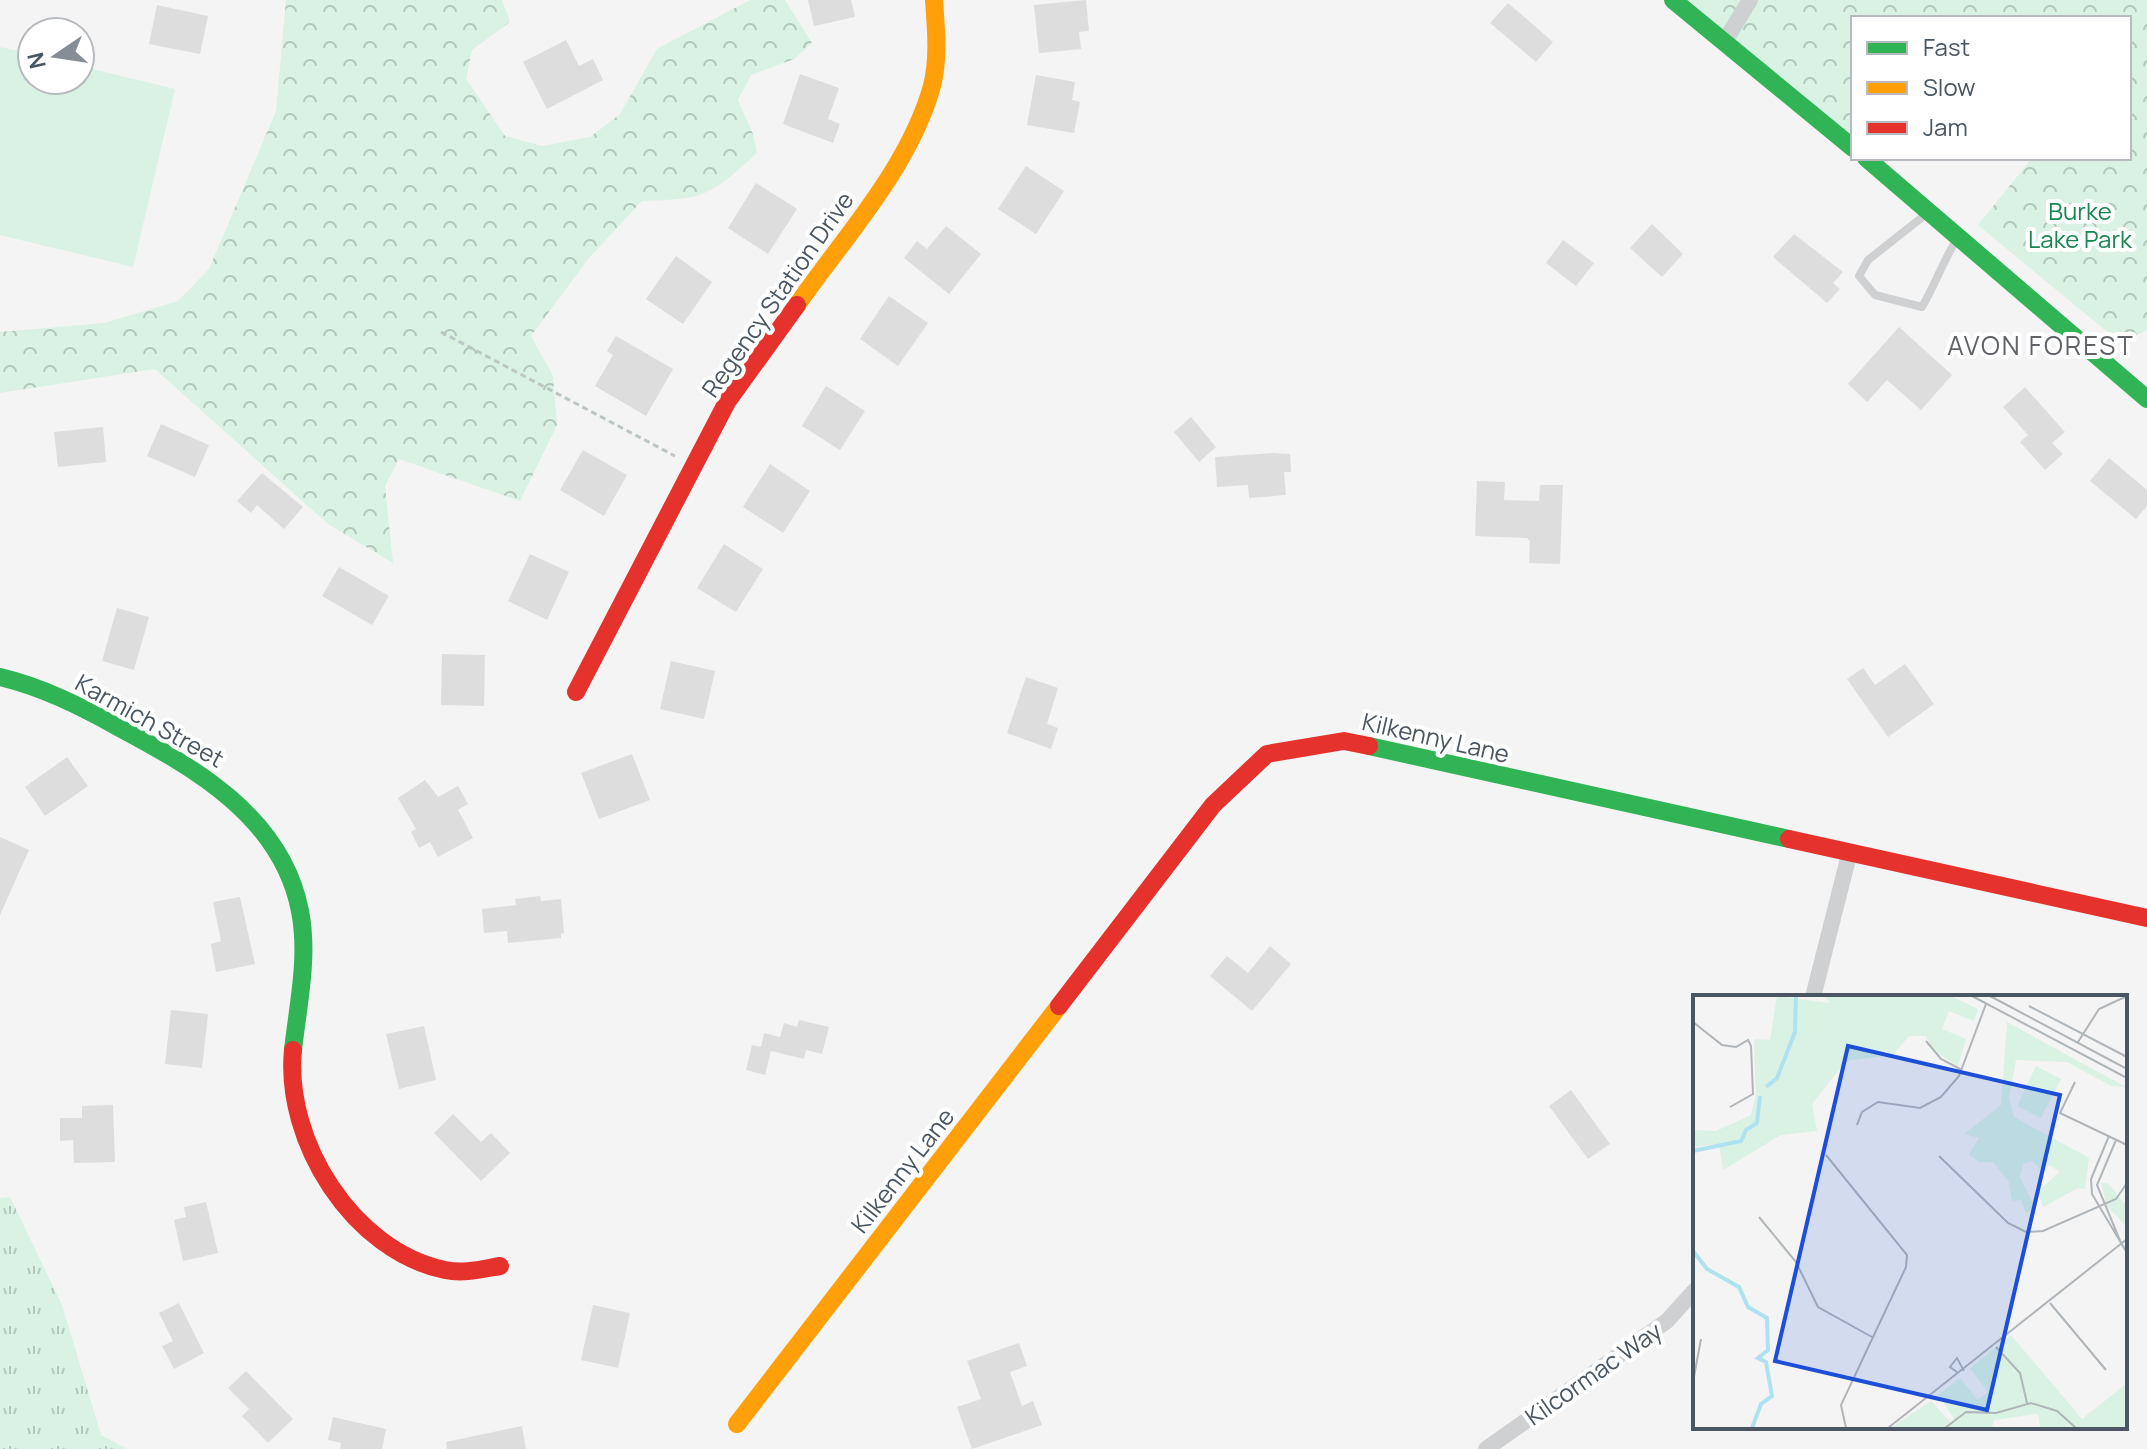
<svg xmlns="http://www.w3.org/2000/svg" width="2147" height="1449" font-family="Manrope,sans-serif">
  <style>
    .grass { fill: url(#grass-tufts) }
    .forest { fill: url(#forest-crowns) }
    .garden { fill: #d9f2e3 }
    .building { fill: #ddddde }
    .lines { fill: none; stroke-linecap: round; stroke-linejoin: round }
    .path { stroke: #bcc7c4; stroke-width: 3; stroke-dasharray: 6 4; stroke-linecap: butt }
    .lane { stroke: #ced0d2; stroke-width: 8 }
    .street { stroke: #ced0d2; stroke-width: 16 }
    .fast { stroke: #30b455; stroke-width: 18 }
    .slow { stroke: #ff9f0a; stroke-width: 18 }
    .jam { stroke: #e5322d; stroke-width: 18 }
    .labels { text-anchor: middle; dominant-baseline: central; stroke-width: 8; stroke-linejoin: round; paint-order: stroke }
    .park-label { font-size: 24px; fill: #17864f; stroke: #fff }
    .street-label { font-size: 24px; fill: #4a5661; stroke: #fff }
    .neighbourhood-label { font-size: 26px; letter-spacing: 2px; fill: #5f6368; stroke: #fff }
    .inset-river { fill: none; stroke: #aee2f0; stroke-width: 4 }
    .inset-road { fill: none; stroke: #b0b5b9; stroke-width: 2 }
    .view { fill: #1d4ed8; fill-opacity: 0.15; stroke: #1d4ed8; stroke-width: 4 }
    .inset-edge { fill: none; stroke: #4a5661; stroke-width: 4 }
  </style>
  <defs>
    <pattern id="grass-tufts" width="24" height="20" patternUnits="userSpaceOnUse" patternTransform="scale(2)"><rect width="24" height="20" fill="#d9f2e3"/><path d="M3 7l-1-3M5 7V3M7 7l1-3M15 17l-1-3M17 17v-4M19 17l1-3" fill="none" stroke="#b2c7bb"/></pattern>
    <pattern id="forest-crowns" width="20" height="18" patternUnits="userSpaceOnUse" patternTransform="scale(2)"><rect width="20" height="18" fill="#d9f2e3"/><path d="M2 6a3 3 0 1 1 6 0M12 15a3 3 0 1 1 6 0" fill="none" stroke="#b2c7bb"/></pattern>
  </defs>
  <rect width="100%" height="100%" fill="#f4f4f4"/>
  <!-- grass -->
  <path class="grass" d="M 10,1197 L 62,1305 L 101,1435 L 127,1449 L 0,1449 L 0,1198 Z"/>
  <!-- forest -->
  <g class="forest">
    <path d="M 286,0 L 502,0 L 510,22 L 472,50 L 466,79 L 505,136 L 542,146 L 590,137 L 620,114 L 657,49 L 750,0 L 785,0 L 812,43 L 794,59 L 751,75 L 738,100 L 753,134 L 757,153 C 710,196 706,199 642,201 L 589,258 L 531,336 L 553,376 L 557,425 L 520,501 L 399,459 L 385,486 L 393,563 L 328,524 L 155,369 L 0,393 L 0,332 L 104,323 L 178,301 L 209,269 L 276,111 Z"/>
    <path d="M 1678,0 L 2147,0 L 2147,330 L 2127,340 L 2111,335 L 1978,225 L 2032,158 L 2129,158 L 2129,18 L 1853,18 L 1853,139 Z"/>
  </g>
  <!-- garden -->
  <path class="garden" d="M 0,47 L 32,54 L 32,80 L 80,80 L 80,66 L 175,89 L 133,267 L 0,235 Z"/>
  <!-- building -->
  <g class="building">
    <path d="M 808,0 L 851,0 L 855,17 L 814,26 Z"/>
    <path d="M 1086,0 L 1089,31 L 1079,32 L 1081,49 L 1039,53 L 1034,5 Z"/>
    <path d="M 1508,3 L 1553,42 L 1536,62 L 1490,23 Z"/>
    <path d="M 157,5 L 208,16 L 200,54 L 149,44 Z"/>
    <path d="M 566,40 L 579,66 L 593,59 L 603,80 L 547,109 L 523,62 Z"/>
    <path d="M 800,74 L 839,88 L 828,119 L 840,124 L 833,143 L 783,124 Z"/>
    <path d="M 1036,75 L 1075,82 L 1072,100 L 1080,102 L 1074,133 L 1027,125 Z"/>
    <path d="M 1026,166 L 1064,191 L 1036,234 L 998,209 Z"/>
    <path d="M 756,183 L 797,209 L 768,254 L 728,228 Z"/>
    <path d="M 1652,224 L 1683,254 L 1662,277 L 1630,248 Z"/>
    <path d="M 946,226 L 981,254 L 949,294 L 904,258 L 917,241 L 927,249 Z"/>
    <path d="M 1794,234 L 1843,272 L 1833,283 L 1840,289 L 1827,303 L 1773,257 Z"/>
    <path d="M 1563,240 L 1594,263 L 1576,286 L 1546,263 Z"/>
    <path d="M 676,256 L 712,282 L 683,324 L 646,299 Z"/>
    <path d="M 889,296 L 928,323 L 898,366 L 860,339 Z"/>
    <path d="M 1899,327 L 1952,375 L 1921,410 L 1887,380 L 1867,402 L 1848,384 Z"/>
    <path d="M 616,336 L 673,369 L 646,416 L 595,386 L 613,355 L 607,351 Z"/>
    <path d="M 826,386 L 865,411 L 840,450 L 802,426 Z"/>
    <path d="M 2025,387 L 2065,432 L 2052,443 L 2063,454 L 2045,470 L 2020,442 L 2028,435 L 2003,407 Z"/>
    <path d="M 1191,417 L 1216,447 L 1199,462 L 1174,432 Z"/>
    <path d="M 161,424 L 209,445 L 195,477 L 147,456 Z"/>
    <path d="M 103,427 L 106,462 L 58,467 L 54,432 Z"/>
    <path d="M 583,450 L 627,475 L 604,516 L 560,490 Z"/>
    <path d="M 1272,453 L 1290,454 L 1291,472 L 1284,472 L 1286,495 L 1249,498 L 1248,485 L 1217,487 L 1215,457 Z"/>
    <path d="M 2109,458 L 2147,490 L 2147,506 L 2136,519 L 2090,481 Z"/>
    <path d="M 770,464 L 810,491 L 783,533 L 743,507 Z"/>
    <path d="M 262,473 L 303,507 L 284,529 L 257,505 L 251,513 L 237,501 Z"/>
    <path d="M 1477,481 L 1505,482 L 1504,500 L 1539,501 L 1540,485 L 1563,485 L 1560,564 L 1529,563 L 1530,541 L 1527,538 L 1475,536 Z"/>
    <path d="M 724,544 L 763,569 L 736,612 L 697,588 Z"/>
    <path d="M 530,554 L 569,572 L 547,620 L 508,601 Z"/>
    <path d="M 339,567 L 389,596 L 372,625 L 322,596 Z"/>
    <path d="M 117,608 L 149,617 L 134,670 L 102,661 Z"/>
    <path d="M 442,654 L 485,655 L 484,706 L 441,705 Z"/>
    <path d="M 671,661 L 715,671 L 704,719 L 660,709 Z"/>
    <path d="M 1905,664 L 1934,704 L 1888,737 L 1847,679 L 1863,668 L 1875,685 Z"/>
    <path d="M 1026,677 L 1058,688 L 1047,724 L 1058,728 L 1051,749 L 1007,733 Z"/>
    <path d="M 632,754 L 650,800 L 599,819 L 581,773 Z"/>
    <path d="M 67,757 L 88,786 L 45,816 L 25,787 Z"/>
    <path d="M 425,780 L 438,797 L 458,786 L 468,804 L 458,810 L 473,838 L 438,857 L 430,842 L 419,848 L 411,832 L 416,829 L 398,798 Z"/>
    <path d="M 0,837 L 29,850 L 0,915 Z"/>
    <path d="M 540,896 L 541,901 L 561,899 L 564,933 L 561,934 L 561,938 L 508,943 L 507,931 L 484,933 L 482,909 L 516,905 L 515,899 Z"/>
    <path d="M 240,897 L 255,964 L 216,972 L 211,944 L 221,941 L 213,902 Z"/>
    <path d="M 1270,946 L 1291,964 L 1252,1011 L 1210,976 L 1227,956 L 1248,973 Z"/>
    <path d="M 171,1010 L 208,1014 L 202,1068 L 165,1064 Z"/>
    <path d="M 799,1020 L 829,1027 L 822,1054 L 806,1050 L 804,1059 L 771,1051 L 765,1075 L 746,1070 L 752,1045 L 761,1047 L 764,1033 L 780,1037 L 784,1023 L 797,1027 Z"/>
    <path d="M 424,1026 L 436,1080 L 399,1089 L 386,1034 Z"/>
    <path d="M 1571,1090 L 1610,1144 L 1588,1159 L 1549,1106 Z"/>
    <path d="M 113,1105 L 115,1162 L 74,1163 L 73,1140 L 60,1141 L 60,1118 L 82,1118 L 82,1106 Z"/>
    <path d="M 453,1114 L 481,1142 L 491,1133 L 510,1153 L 481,1181 L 434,1133 Z"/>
    <path d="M 206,1202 L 218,1253 L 183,1261 L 174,1220 L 186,1217 L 184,1207 Z"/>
    <path d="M 179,1303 L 204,1353 L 174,1369 L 162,1346 L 173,1341 L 159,1313 Z"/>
    <path d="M 593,1305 L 630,1313 L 618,1368 L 581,1360 Z"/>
    <path d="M 1019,1343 L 1027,1366 L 1010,1372 L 1022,1406 L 1033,1401 L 1042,1425 L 972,1449 L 957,1407 L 981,1399 L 967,1361 Z"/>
    <path d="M 246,1371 L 293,1419 L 268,1443 L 242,1416 L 249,1409 L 228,1388 Z"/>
    <path d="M 333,1417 L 386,1429 L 382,1449 L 340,1449 L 341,1443 L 328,1440 Z"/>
    <path d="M 522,1426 L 526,1449 L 447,1449 L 446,1442 Z"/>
  </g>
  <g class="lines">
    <!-- path -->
    <path class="path" d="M 441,332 L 675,456"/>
    <!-- lane -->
    <path class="lane" d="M 1925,215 L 1868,260 L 1859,276 L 1875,295 L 1922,307 C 1935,285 1943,261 1957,239"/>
    <!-- street -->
    <g class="street">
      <path d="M 1725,41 L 1750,0"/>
      <path d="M 1813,997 L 1849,855"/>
      <path d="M 1486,1449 L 1667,1321 L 1695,1290"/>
    </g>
    <!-- fast -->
    <g class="fast">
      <path d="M 1673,0 L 1853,148"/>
      <path d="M 1866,158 L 2147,399"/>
      <path d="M 0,677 C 42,687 80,706 118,727 C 195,768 282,817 300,911 C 309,957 298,1004 293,1050"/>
      <path d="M 1369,746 L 1789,839"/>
    </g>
    <!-- slow -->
    <g class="slow">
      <path d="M 797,305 C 845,236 909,168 932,86 C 939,58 936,29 934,0"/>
      <path d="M 737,1424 L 1059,1006"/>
    </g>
    <!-- jam -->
    <g class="jam">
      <path d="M 576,692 L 727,402 L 797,305"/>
      <path d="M 1789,839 L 2147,918"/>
      <path d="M 1059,1006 L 1213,805 L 1267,754 L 1344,741 L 1369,746"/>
      <path d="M 293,1050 C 284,1141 353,1251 445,1270 C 464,1274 482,1269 500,1266"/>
    </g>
  </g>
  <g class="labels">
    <!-- park labels -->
    <g class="park-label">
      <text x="2080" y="210">Burke<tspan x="2080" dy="28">Lake Park</tspan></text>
    </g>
    <!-- street labels -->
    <g class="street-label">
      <text transform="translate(777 294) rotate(-55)">Regency Station Drive</text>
      <text transform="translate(150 720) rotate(29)">Karmich Street</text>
      <text transform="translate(1436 737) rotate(13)">Kilkenny Lane</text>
      <text transform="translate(902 1170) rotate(-52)">Kilkenny Lane</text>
      <text transform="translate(1593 1373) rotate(-35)">Kilcormac Way</text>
    </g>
    <!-- neighbourhood labels -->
    <g class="neighbourhood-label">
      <text x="2041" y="345">AVON FOREST</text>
    </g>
  </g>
  <!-- overview -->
  <g transform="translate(1693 995)">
    <rect width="434" height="434" fill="#f4f4f4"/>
    <path d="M 84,1 L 137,8 L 131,1 L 258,1 L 285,14 L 281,26 L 256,16 L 249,34 L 273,44 L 265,71 L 239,54 L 233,41 L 216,41 L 199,61 L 192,55 L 191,61 L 153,66 L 119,109 L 124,136 L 88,140 L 30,175 L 26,149 L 0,152 L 0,135 L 23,136 L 58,120 L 63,100 L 61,49 L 62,44 L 77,45 Z" fill="#d9f2e3"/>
    <path d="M 314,27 L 433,92 L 418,91 L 374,67 L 323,65 L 316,104 L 321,122 L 396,163 L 392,194 L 385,193 L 350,212 L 345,196 L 367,177 L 356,170 L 347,174 L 340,166 L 330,169 L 327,182 L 342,212 L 333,218 L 328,205 L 319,206 L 316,187 L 300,167 L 286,167 L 276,159 L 286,143 L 271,139 L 308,110 ZM 408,188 L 415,188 L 434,212 L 434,232 L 414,211 ZM 318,340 L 389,424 L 434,388 L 434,433 L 347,433 L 345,419 L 301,425 L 299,433 L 198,433 L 238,406 L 257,427 L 261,423 L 245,400 L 267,383 L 285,405 L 295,397 L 277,373 Z" fill="#d9f2e3"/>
    <path d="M 343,71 L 368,84 L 348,123 L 324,111 Z" fill="#d9f2e3"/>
    <path class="inset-river" d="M 73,92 L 84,83 L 102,37 L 103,1M 0,156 L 48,146 L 53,135 L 64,128 L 67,101M 0,256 L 14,274 L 46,292 L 55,312 L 74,323 L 75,355 L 65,363 L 73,367 L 79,401 L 68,409 L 59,433"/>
    <path class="inset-road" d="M 279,1 L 434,83M 297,1 L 434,74M 336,11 L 434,62M 0,27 L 29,50 L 43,52 L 55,45 L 58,51 L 60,99 L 37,112M 233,46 L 248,64 L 269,75M 385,47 L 406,14 L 434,1M 382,87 L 367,118 L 434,150M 164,130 L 169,117 L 185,107 L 227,113 L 248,102 L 266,81 L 293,9M 416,141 L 398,184 L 399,199 L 434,258M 423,145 L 404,190 L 428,248M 133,160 L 214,260 L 213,272 L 148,410 L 153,433M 246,161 L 315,228 L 333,237 L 350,236 L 423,204 L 434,188M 66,222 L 103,267 L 125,312 L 179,342M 357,308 L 413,375M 303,352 L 327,378 L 334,408M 264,377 L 257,372 L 264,363 L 271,376M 0,387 L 8,344M 195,433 L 434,244M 252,433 L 273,417 L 303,418 L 338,408 L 364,416 L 383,433"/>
    <path class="view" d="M 155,51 L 367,100 L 294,415 L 82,366 Z"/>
    <rect width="434" height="434" class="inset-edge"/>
  </g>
  <!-- legend -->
  <rect x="1851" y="16" width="280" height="144" fill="#ffffff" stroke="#b7bbc0" stroke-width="2"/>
  <rect x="1867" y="42" width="40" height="12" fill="#30b455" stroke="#b7bbc0" stroke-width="2"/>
  <text x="1923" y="56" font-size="24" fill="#4a5661">Fast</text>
  <rect x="1867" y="82" width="40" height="12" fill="#ff9f0a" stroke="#b7bbc0" stroke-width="2"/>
  <text x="1923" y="96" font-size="24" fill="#4a5661">Slow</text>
  <rect x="1867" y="122" width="40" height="12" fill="#e5322d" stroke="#b7bbc0" stroke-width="2"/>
  <text x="1923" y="136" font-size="24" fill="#4a5661">Jam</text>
  <!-- north arrow -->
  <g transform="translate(56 56) rotate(257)"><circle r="38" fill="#ffffff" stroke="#b7bbc0" stroke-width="2"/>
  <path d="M0-6L14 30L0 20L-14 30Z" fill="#868d94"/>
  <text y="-12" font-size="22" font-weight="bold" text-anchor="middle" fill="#4a5661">N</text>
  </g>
</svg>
